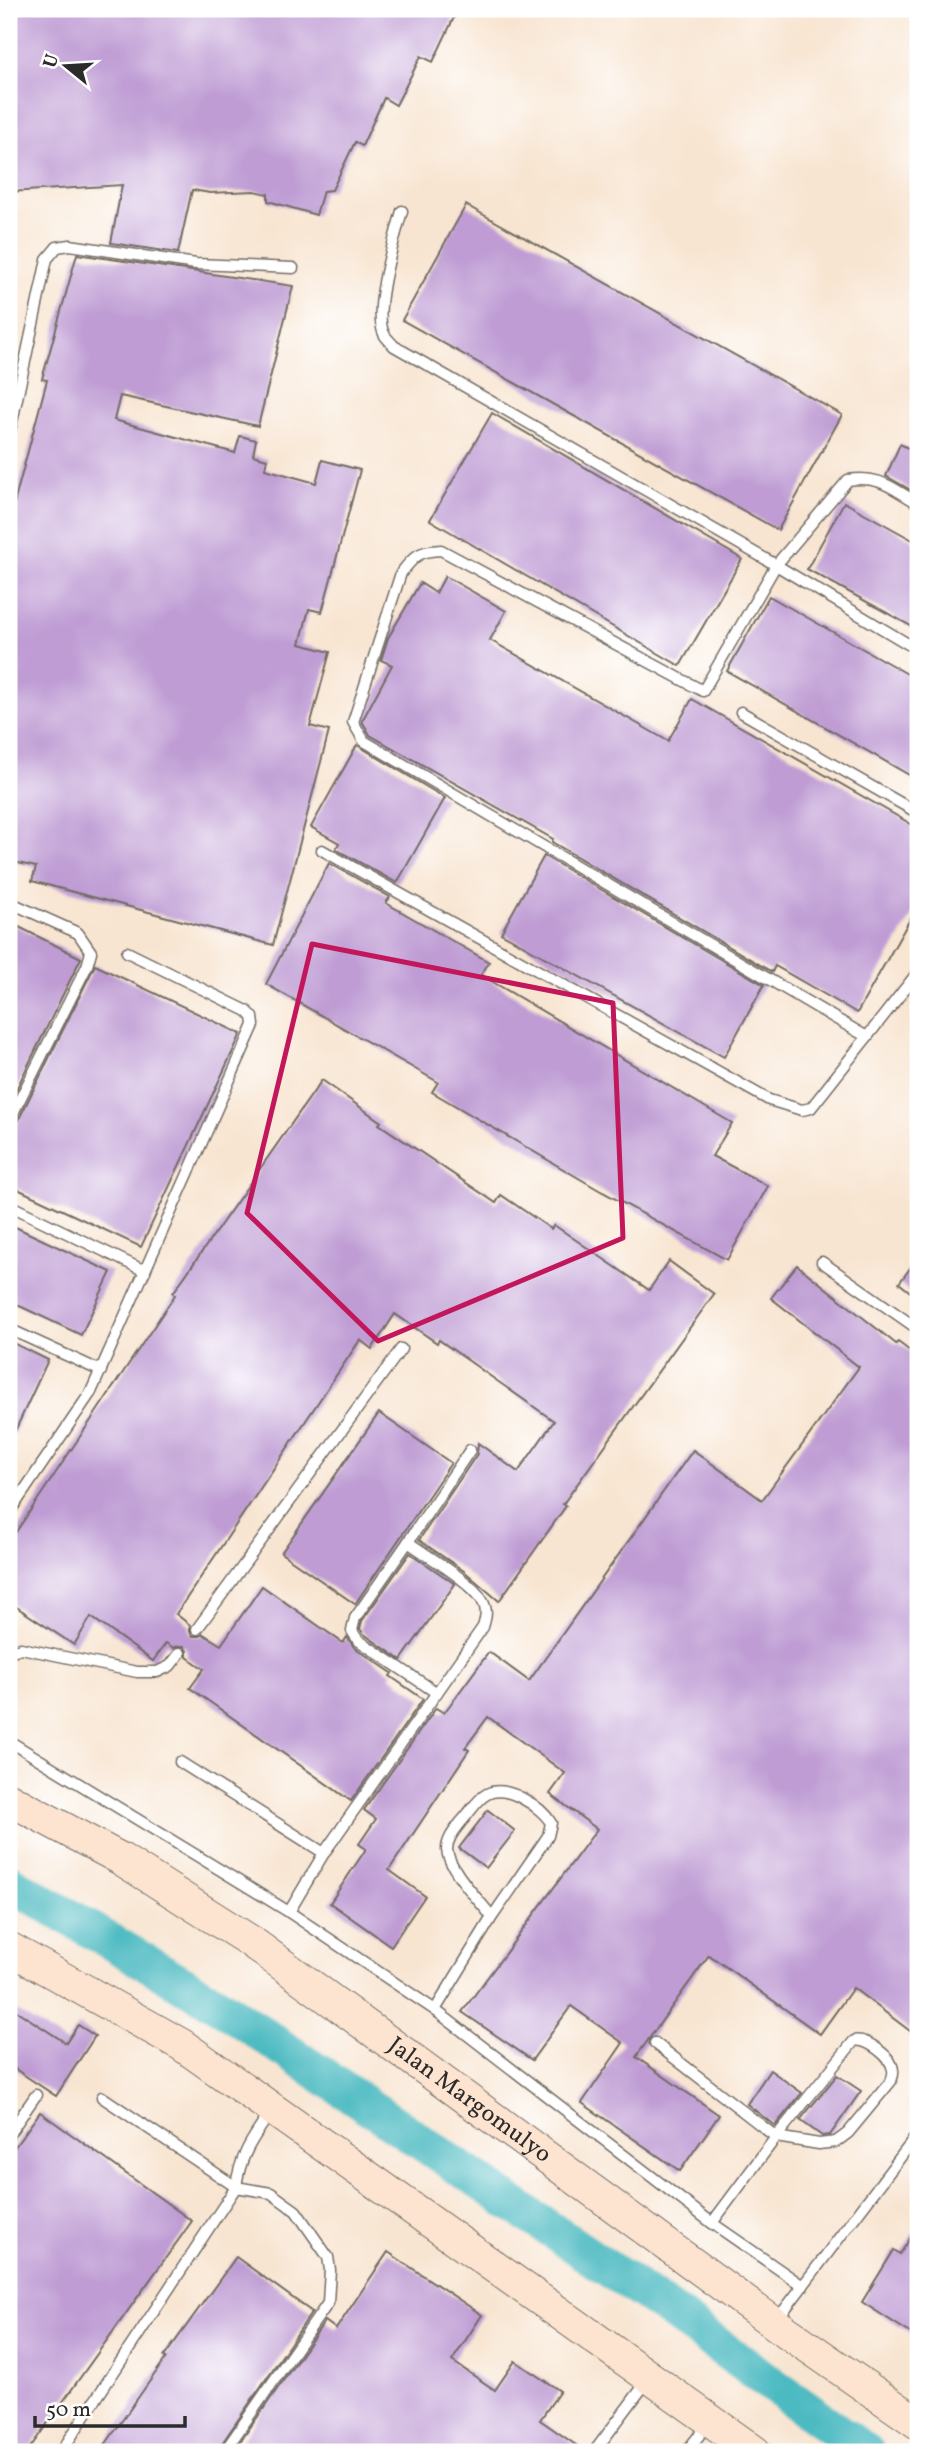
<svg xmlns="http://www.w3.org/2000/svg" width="927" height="2461" font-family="Vollkorn,serif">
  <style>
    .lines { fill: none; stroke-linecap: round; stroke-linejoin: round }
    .river { stroke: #4bbac1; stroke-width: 37 }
    .building { fill: #bf9dd4 }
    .lane-casing { stroke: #736c65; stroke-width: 13 }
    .secondary-casing { stroke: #736c65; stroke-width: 34 }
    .lane { stroke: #fff; stroke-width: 10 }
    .secondary { stroke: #fde4d0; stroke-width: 32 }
    .marked { fill: none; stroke: #c2185b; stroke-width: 5; stroke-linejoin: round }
    .labels { text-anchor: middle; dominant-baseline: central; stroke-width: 6; stroke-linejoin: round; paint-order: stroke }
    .street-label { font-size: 24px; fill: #2b2b2b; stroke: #fff }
  </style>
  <rect width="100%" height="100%" fill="#fff"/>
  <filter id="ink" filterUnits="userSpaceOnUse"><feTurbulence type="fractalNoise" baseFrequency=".0143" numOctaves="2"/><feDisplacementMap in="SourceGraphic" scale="14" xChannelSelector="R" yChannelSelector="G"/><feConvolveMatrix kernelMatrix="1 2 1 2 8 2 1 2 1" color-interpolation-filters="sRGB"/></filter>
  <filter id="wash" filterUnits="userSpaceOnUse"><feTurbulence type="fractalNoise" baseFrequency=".00686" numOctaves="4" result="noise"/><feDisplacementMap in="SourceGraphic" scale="28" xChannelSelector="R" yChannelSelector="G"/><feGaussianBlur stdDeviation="1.57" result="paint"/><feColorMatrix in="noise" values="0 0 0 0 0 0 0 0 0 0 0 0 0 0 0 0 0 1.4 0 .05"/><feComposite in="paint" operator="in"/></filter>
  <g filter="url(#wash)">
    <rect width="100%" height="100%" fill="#f8e5d1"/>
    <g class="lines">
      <!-- river -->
      <path class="river" d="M 9,1882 L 219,2005 L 656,2301 L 866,2452"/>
    </g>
    <g id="blocks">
      <!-- building -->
      <g class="building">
        <path d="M 15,9 L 458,9 L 433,62 L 421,56 L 396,105 L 384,98 L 362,146 L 355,142 L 332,190 L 323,191 L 316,215 L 268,201 L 268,194 L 254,191 L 210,193 L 192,190 L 178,253 L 111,243 L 122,185 L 9,192 L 9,20 Z"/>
        <path d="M 466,205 L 842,415 L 778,530 L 402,320 Z"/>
        <path d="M 77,254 L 293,286 L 258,426 L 120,396 L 114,420 L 235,453 L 240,436 L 256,440 L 253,455 L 267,459 L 265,469 L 316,483 L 322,460 L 360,470 L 322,612 L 309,609 L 300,644 L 330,652 L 310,726 L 329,731 L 273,945 L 32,881 L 36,867 L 9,861 L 9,522 L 47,380 L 42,379 Z"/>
        <path d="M 492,413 L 742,559 L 680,666 L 430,520 Z"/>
        <path d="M 900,444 L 918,453 L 918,494 L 886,476 Z"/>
        <path d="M 844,502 L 918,543 L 918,630 L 807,569 Z"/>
        <path d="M 445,576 L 506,611 L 490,640 L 668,741 L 692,699 L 918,828 L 918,905 L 857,1013 L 775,966 L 772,972 L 552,842 L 553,839 L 370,735 L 362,721 L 392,665 L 381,660 L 388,638 L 420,583 L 436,593 Z"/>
        <path d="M 769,596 L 918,680 L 918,780 L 727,671 Z"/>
        <path d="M 357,745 L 445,798 L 397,883 L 336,849 L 339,843 L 311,827 Z"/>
        <path d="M 544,856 L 764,985 L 724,1057 L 501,933 Z"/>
        <path d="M 329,863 L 390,897 L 386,903 L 489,962 L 481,975 L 732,1123 L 712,1156 L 768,1186 L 727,1260 L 599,1190 L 432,1092 L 438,1082 L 266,984 Z"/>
        <path d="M 9,922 L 81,958 L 9,1104 Z"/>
        <path d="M 95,965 L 241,1034 L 141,1247 L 9,1185 L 9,1129 L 16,1125 Z"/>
        <path d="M 322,1080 L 381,1122 L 379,1124 L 496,1203 L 501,1195 L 551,1229 L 554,1225 L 649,1290 L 669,1261 L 714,1294 L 563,1504 L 566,1506 L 499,1601 L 464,1571 L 419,1540 L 477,1454 L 478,1443 L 518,1472 L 554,1421 L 439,1340 L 437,1343 L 395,1314 L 372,1349 L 360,1340 L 176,1614 L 190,1625 L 190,1632 L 193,1636 L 200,1636 L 203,1634 L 221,1645 L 262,1586 L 343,1643 L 347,1637 L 354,1647 L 392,1673 L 390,1676 L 423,1699 L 351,1801 L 190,1688 L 204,1669 L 187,1657 L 187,1651 L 184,1646 L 178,1646 L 174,1648 L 166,1643 L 153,1661 L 91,1617 L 74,1645 L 9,1602 L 9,1525 L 16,1532 L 175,1295 L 173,1293 Z"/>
        <path d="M 9,1224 L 111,1272 L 81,1335 L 9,1301 Z"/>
        <path d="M 918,1258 L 918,1298 L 899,1283 Z"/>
        <path d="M 797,1265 L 896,1344 L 898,1342 L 918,1357 L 918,2037 L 853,1988 L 820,2034 L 709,1955 L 636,2057 L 719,2115 L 680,2171 L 582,2103 L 623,2043 L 571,2006 L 532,2060 L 462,2012 L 597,1829 L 550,1794 L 565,1773 L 488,1717 L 465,1748 L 469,1750 L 389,1870 L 425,1896 L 391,1946 L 330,1903 L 366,1849 L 359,1844 L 376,1819 L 364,1810 L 436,1708 L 444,1713 L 489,1652 L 529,1681 L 693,1450 L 762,1500 L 859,1367 L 771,1298 Z"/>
        <path d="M 9,1341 L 48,1360 L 9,1444 Z"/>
        <path d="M 379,1413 L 451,1463 L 355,1604 L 281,1553 Z"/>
        <path d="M 410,1553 L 455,1584 L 401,1660 L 364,1634 L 360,1629 L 362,1621 Z"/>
        <path d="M 488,1810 L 515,1831 L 486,1868 L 459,1848 Z"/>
        <path d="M 9,2006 L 66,2043 L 78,2025 L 95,2036 L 56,2096 L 9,2065 Z"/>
        <path d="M 770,2070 L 802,2093 L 775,2126 L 747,2104 Z"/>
        <path d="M 837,2075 L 861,2091 L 830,2135 L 822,2136 L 800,2120 Z"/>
        <path d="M 40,2112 L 192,2221 L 27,2452 L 9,2452 L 9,2155 Z"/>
        <path d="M 918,2226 L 918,2338 L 862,2302 L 894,2250 L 900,2254 Z"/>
        <path d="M 388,2252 L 482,2315 L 452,2361 L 495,2390 L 515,2361 L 560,2391 L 540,2420 L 586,2452 L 233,2452 L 325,2321 L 336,2329 Z"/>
        <path d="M 236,2257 L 312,2312 L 216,2452 L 100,2452 L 166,2358 L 164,2357 Z"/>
      </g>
    </g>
  </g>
  <g filter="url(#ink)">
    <use href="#blocks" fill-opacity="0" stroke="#736c65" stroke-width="2"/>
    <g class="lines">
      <defs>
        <g id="lane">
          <path d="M 402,211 C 395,237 372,310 384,334 C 386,338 391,342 394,346 L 776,565 L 918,650"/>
          <path d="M 9,436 L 47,259 L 57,247 L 70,245 L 196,264 L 293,268"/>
          <path d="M 918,503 C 891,488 880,475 848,480 L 776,565 L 703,691 L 441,550 C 419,551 415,555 401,573 L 353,722 L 364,741 L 867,1037 L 918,972"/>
          <path d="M 741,712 L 918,813"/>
          <path d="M 322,850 L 769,1100 L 802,1110 L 811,1108 L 867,1037"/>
          <path d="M 9,902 L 78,933 L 91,952 L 87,966 L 9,1121"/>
          <path d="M 9,1205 L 145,1271"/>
          <path d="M 822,1262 L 918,1329"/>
          <path d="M 9,1329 L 101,1371"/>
          <path d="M 9,1513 L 91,1392 L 254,1025 L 253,1017 L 247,1011 L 127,952"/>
          <path d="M 408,1542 L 470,1450"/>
          <path d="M 197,1629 L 401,1349"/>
          <path d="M 9,1652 L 21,1648 L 137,1672 L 157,1672 L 170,1666 L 180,1653"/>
          <path d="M 9,1741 L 289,1912 L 435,2010 L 712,2223 L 803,2286"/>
          <path d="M 180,1762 L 324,1853 L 289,1912"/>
          <path d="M 324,1853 L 483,1627 C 486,1617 488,1610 482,1600 C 471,1581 427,1556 408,1542 L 355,1618 L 352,1631 L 358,1640 L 437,1693"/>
          <path d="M 435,2010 L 492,1917 L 548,1836 L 551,1823 C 541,1806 506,1784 487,1794 C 477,1799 469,1814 461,1822 C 455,1830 447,1839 447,1850 C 449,1870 480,1901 492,1917"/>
          <path d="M 655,2043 L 776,2137 L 819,2144 L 836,2142 L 848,2133 L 891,2081 C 892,2078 894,2074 893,2070 C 892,2057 867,2038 854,2041 L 776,2137 L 712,2223"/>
          <path d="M 102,2097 L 236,2187 L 271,2193 L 296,2211 L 328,2257 L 330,2270 L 328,2303 L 224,2452"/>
          <path d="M 9,2134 L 36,2095"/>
          <path d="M 776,2321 L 918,2134"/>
          <path d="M 61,2452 L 236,2187 C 240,2155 253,2138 271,2112"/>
          <path d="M 594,2452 L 648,2380"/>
          <path d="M 686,2452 L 708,2424"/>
        </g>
        <g id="secondary">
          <path id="s1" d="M 9,1799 L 121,1859 L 250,1941 L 774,2323 L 918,2423"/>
          <path d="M 9,1948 L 182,2045 L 755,2452"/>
        </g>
      </defs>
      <!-- lane casing -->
      <use href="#lane" class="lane-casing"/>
      <!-- secondary casing -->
      <use href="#secondary" class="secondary-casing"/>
      <!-- lane -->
      <use href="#lane" class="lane"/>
      <!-- secondary -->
      <use href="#secondary" class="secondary"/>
    </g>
  </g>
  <!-- marked area -->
  <path class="marked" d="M 312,944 L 613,1003 L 623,1238 L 378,1341 L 247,1213 Z"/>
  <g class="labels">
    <!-- street labels -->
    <g class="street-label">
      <text stroke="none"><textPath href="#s1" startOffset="551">Jalan Margomulyo</textPath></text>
    </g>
  </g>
  <!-- margin -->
  <rect width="927" height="2461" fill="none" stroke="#fff" stroke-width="35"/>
  <!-- north arrow -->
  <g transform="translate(66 66) rotate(288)" stroke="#ffffff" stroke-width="5" paint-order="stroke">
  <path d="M0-5L12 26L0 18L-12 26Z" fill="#2b2b2b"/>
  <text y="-10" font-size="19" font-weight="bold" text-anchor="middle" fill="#2b2b2b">U</text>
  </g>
  <!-- scale -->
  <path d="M35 2416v10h150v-10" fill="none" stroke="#2b2b2b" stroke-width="3.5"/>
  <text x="46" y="2416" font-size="21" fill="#2b2b2b" stroke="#ffffff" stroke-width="5" paint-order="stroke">50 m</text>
</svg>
